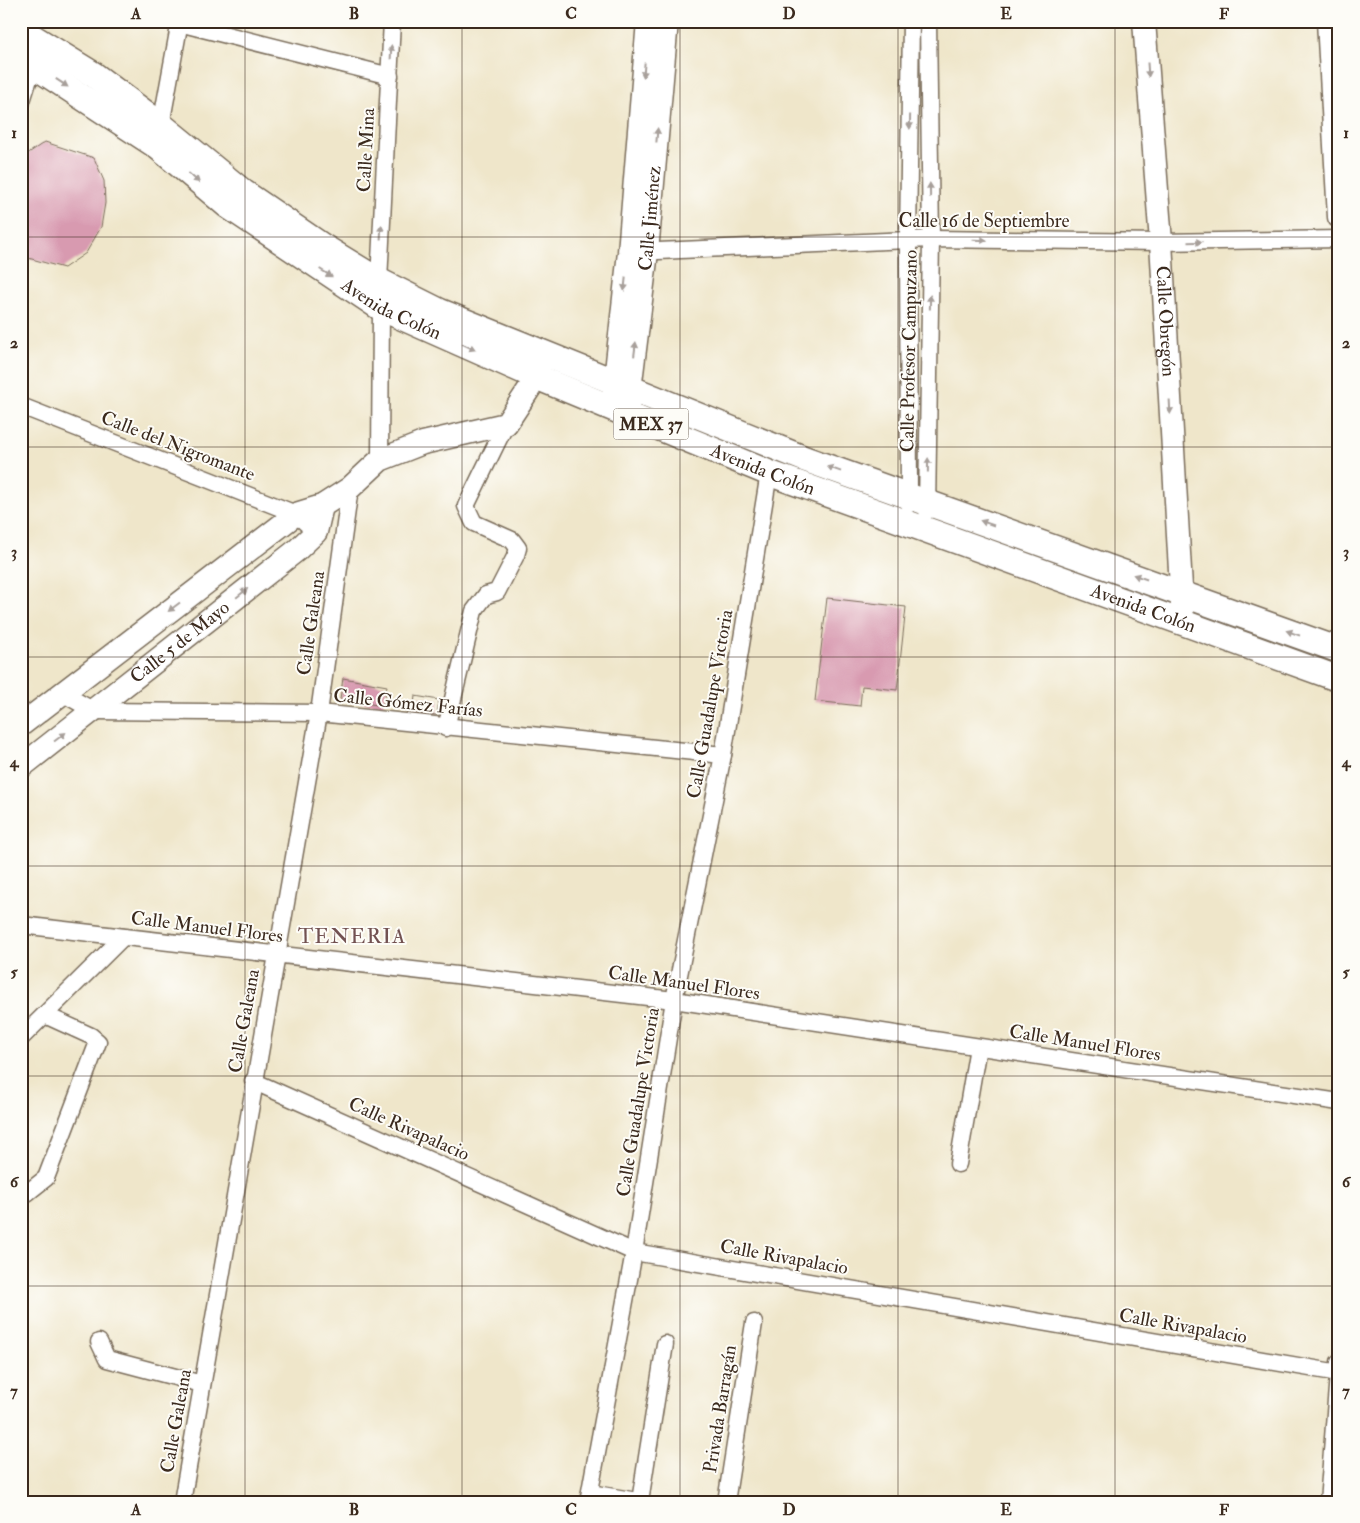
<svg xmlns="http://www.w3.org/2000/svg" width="1360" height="1523" font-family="'IM FELL Double Pica',serif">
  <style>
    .building { fill: #d89ab0 }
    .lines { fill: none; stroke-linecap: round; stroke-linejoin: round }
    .street-casing { stroke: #7a6c5a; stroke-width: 19 }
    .secondary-casing { stroke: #7a6c5a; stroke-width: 25 }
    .primary-casing { stroke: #7a6c5a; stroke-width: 28 }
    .street { stroke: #fff; stroke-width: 16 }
    .secondary { stroke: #fff; stroke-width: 22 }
    .primary { stroke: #fff; stroke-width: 25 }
    .oneway { fill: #a79f9a }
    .grid { fill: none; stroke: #3b2a1e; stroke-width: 1; stroke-opacity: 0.55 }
    .labels { text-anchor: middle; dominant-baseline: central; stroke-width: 4; stroke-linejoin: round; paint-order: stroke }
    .shield { fill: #fdfcf7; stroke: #75695f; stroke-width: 1 }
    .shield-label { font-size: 18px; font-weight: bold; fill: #3b2a1e }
    .street-label { font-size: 19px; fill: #3b2a1e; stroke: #fdfcf7 }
    .quarter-label { font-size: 21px; letter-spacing: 1px; fill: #725151; stroke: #fdfcf7 }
    .neatline { fill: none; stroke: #3b2a1e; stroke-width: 2 }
    .grid-label { font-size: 16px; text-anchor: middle; font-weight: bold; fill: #3b2a1e }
  </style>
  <rect width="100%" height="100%" fill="#fdfcf7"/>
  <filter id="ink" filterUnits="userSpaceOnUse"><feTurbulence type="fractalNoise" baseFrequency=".02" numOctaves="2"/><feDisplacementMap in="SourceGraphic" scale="10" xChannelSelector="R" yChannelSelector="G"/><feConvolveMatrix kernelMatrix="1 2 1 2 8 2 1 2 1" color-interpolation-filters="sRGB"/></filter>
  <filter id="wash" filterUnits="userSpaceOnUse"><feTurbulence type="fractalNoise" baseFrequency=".0096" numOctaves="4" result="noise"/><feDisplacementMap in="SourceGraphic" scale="20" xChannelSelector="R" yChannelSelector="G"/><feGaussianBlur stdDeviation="1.12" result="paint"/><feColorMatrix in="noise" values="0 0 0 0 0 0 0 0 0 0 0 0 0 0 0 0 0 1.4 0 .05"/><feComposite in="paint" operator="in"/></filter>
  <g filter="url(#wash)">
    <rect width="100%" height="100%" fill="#efe6ca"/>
    <g id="blocks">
      <!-- building -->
      <g class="building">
        <path d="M 45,142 L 94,158 L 104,181 L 105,203 L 101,227 L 86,253 L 64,268 L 21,256 L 21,161 L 24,156 Z"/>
        <path d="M 827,598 L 906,607 L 897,690 L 862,686 L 860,706 L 815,701 Z"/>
        <path d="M 343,678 L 387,686 L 383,706 L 340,699 Z"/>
        <path d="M 415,696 L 439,700 L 437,715 L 413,713 Z"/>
      </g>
    </g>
  </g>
  <g filter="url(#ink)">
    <use href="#blocks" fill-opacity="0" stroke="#7a6c5a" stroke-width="1"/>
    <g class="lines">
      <defs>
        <g id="street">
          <path d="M 179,23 L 390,76"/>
          <path d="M 21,104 L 34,63"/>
          <path d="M 161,125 L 180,21"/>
          <path d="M 636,252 L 931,239 L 1161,242 L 1339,239"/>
          <path d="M 379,281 L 392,21"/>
          <path d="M 21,406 L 296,514 L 316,532"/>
          <path d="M 380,460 L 381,308"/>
          <path d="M 909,504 L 908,240 L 911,21"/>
          <path d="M 927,511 L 931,239 L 928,21"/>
          <path d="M 62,693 L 94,711 L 319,713 L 723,755"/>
          <path d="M 446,728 L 474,611 L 486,595 L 497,592 L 516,555 L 518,548 L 512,540 L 474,523 L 466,506 L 506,424"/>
          <path d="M 21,925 L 674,1000 L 1339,1102"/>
          <path d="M 21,1038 L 123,937"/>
          <path d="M 253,1081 L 634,1252 L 1339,1373"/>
          <path d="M 958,1164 L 978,1047"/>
          <path d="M 21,1192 L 27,1193 L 46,1178 L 98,1042 L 91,1036 L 45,1015"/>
          <path d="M 99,1342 L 107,1359 L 202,1384"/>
          <path d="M 590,1493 L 643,1502"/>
          <path d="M 640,1501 L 665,1344"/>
          <path d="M 182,1502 L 319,713 L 350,488"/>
          <path d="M 588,1502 L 634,1252 L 674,1000 L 723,755 L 769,473"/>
          <path d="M 726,1502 L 754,1323"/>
          <path d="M 1328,1502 L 1339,1362"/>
        </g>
        <g id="secondary">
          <path id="s1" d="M 1144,21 L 1161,242 L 1183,622"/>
          <path d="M 1328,21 L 1339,217"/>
          <path d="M 613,399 L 629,252 L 648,21"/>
          <path id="s2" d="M 628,406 L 647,252 L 667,21"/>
          <path d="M 21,725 L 296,514 L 322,506 L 350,488 L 380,460 L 423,443 L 506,424 L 537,377 L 540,358"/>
          <path id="s3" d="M 21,767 L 297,550 L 316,532 L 322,506"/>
        </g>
        <g id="primary">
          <path d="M 21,30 L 94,75 L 161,125 L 243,192 L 325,248 L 379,281 L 439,311 L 805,459 L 1339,650"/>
          <path id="s4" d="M 21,57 L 157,146 L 227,205 L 381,308 L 537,377 L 769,473 L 1339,679"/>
        </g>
      </defs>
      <!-- street casing -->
      <use href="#street" class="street-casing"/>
      <!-- secondary casing -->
      <use href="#secondary" class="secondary-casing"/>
      <!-- primary casing -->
      <use href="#primary" class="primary-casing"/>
      <!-- street -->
      <use href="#street" class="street"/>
      <!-- secondary -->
      <use href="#secondary" class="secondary"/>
      <!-- primary -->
      <use href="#primary" class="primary"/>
    </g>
    <!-- one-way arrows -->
    <defs><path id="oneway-solid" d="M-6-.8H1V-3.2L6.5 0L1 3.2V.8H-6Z" transform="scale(1.25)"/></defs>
    <g class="oneway">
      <use href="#oneway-solid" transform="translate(391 52) rotate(-87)"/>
      <use href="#oneway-solid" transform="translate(644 70) rotate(95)"/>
      <use href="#oneway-solid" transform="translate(1148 70) rotate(86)"/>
      <use href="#oneway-solid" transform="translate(62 83) rotate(34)"/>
      <use href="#oneway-solid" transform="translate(910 122) rotate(91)"/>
      <use href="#oneway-solid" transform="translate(657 135) rotate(-85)"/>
      <use href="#oneway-solid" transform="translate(194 178) rotate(41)"/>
      <use href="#oneway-solid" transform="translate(930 190) rotate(-91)"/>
      <use href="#oneway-solid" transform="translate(381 232) rotate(-87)"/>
      <use href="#oneway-solid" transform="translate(980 240) rotate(1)"/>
      <use href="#oneway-solid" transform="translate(1195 242) rotate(-1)"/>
      <use href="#oneway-solid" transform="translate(326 273) rotate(32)"/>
      <use href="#oneway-solid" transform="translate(625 284) rotate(96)"/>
      <use href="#oneway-solid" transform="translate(930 302) rotate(-89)"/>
      <use href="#oneway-solid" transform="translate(469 347) rotate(24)"/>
      <use href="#oneway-solid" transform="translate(635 349) rotate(-83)"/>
      <use href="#oneway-solid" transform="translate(1170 407) rotate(87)"/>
      <use href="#oneway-solid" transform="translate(928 465) rotate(-89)"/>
      <use href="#oneway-solid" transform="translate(834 469) rotate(-160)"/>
      <use href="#oneway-solid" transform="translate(987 523) rotate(-161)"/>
      <use href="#oneway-solid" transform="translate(1140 577) rotate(-161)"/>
      <use href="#oneway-solid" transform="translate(242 593) rotate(-39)"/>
      <use href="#oneway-solid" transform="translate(174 607) rotate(143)"/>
      <use href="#oneway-solid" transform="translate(1293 633) rotate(-160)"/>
      <use href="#oneway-solid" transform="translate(60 737) rotate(-37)"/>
    </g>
  </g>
  <!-- grid -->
  <path class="grid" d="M 245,21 L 245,1502M 462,21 L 462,1502M 680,21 L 680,1502M 898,21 L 898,1502M 1115,21 L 1115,1502M 21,237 L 1339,237M 21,447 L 1339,447M 21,657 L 1339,657M 21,866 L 1339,866M 21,1076 L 1339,1076M 21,1286 L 1339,1286"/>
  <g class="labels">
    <!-- shield labels -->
    <rect class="shield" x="613.5" y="408.5" width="75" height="31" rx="4"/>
    <g class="shield-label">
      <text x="651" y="424">MEX 37</text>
    </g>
    <!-- street labels -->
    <g class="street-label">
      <text transform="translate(366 150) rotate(-87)">Calle Mina</text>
      <text stroke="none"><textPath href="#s2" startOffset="189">Calle Jiménez</textPath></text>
      <text x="984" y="221">Calle 16 de Septiembre</text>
      <text stroke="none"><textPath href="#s4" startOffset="449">Avenida Colón</textPath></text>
      <text stroke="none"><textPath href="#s1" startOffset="301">Calle Obregón</textPath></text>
      <text transform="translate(909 351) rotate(-89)">Calle Profesor Campuzano</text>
      <text transform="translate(178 446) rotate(21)">Calle del Nigromante</text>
      <text stroke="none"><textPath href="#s4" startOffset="854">Avenida Colón</textPath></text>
      <text stroke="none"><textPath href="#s4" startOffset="1259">Avenida Colón</textPath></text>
      <text transform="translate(311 623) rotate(-82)">Calle Galeana</text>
      <text stroke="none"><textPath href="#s3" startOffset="202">Calle 5 de Mayo</textPath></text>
      <text transform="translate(408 703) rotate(6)">Calle Gómez Farías</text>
      <text transform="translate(710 704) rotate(-80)">Calle Guadalupe Victoria</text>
      <text transform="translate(207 927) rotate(7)">Calle Manuel Flores</text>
      <text transform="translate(684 983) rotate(8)">Calle Manuel Flores</text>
      <text transform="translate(244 1021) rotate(-80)">Calle Galeana</text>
      <text transform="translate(1085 1043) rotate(9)">Calle Manuel Flores</text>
      <text transform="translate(638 1102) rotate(-81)">Calle Guadalupe Victoria</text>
      <text transform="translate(409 1129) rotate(24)">Calle Rivapalacio</text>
      <text transform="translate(784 1257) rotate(10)">Calle Rivapalacio</text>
      <text transform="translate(1183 1326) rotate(10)">Calle Rivapalacio</text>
      <text transform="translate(720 1409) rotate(-81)">Privada Barragán</text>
      <text transform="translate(176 1421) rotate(-80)">Calle Galeana</text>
    </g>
    <!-- quarter labels -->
    <g class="quarter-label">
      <text x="352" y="936">TENERIA</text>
    </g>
  </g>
  <!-- margin -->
  <rect width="1360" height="1523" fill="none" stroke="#fdfcf7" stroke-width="55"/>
  <rect x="28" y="28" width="1304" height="1468" class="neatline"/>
  <g class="grid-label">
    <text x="136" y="19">A</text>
    <text x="354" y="19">B</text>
    <text x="571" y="19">C</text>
    <text x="789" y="19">D</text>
    <text x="1006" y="19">E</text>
    <text x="1224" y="19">F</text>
    <text x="14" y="138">1</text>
    <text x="1346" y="138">1</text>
    <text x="14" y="348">2</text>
    <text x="1346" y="348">2</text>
    <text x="14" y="557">3</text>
    <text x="1346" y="557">3</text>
    <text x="14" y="767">4</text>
    <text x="1346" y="767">4</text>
    <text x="14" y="977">5</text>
    <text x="1346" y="977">5</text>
    <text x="14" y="1187">6</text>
    <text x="1346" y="1187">6</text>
    <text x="14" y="1396">7</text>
    <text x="1346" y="1396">7</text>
    <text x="136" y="1515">A</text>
    <text x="354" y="1515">B</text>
    <text x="571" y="1515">C</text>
    <text x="789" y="1515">D</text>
    <text x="1006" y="1515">E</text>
    <text x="1224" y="1515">F</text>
  </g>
</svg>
